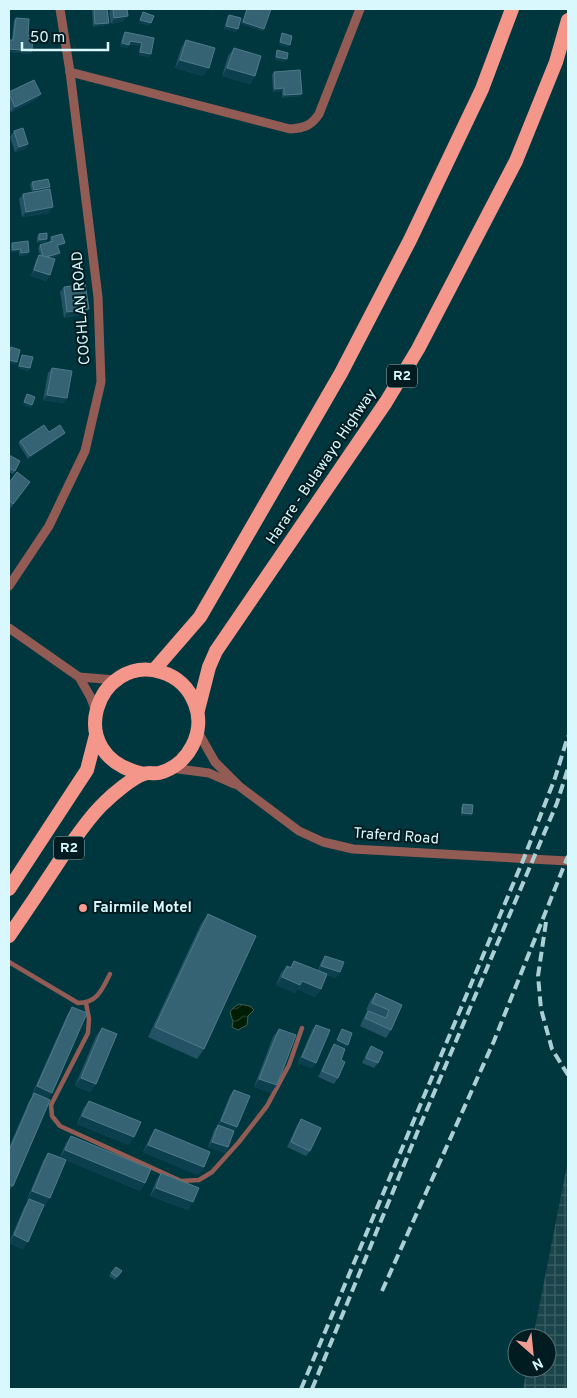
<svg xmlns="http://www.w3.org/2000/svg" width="577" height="1398" font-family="Overpass,sans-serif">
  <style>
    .industrial { fill: url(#industrial-grid) }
    .water { fill: url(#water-waves); stroke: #415f50 }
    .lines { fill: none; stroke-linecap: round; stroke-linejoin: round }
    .service { stroke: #925c55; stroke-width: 4.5 }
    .minor { stroke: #925c55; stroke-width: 9 }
    .trunk { stroke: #f5968b; stroke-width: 14 }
    .rail { stroke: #aacfd5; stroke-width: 4; stroke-dasharray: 10 5; stroke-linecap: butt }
    .wall { fill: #225264 }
    .shaded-wall { fill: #0c3f4e }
    .building { fill: #356374; stroke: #4f7b8a }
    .poi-dot { fill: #f59c92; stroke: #011c20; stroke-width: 2 }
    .labels { text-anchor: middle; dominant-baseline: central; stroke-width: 4; stroke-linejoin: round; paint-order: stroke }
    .shield { fill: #011c20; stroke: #98b6bb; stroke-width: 1 }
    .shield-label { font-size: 14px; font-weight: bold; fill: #d8f8fd }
    .street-label { font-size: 15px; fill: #d8f8fd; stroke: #011c20 }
    .poi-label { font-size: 15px; font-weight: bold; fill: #d8f8fd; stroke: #011c20; text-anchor: start }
  </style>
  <defs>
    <pattern id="industrial-grid" width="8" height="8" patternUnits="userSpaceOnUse" patternTransform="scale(1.25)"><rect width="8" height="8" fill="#1a4449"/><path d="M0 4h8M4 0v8" fill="none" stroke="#3b6064"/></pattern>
    <pattern id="water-waves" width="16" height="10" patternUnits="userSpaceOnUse" patternTransform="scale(1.25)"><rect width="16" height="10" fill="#001e06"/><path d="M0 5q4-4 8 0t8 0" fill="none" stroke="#243f2b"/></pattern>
  </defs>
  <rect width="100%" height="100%" fill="#00373e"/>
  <!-- industrial -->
  <path class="industrial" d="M 568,1160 L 568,1389 L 523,1389 L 527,1368 L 547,1368 L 547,1338 L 533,1338 Z"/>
  <!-- water -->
  <path class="water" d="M 239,1004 L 250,1006 L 254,1010 L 248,1016 L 247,1025 L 238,1030 L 232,1027 L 233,1022 L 230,1012 L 233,1008 Z"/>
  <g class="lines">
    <!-- service -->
    <g class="service">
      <path d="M 9,962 L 78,1003 C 97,1003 102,990 110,974"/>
      <path d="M 86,1003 L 89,1019 L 88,1033 L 51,1105 L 52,1116 L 60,1126 L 181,1181 L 199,1180 L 212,1172 L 239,1142 L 267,1106 L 289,1065 L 302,1028"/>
    </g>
    <!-- minor -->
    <g class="minor">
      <path d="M 70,72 L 290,129 C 304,128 311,126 319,114 L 360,9"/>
      <path d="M 9,586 L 49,526 L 85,451 L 101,382 L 98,297 L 70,72 L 60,9"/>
      <path d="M 9,628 L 79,677"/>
      <path d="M 96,711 L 90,696 L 79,677 L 115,680"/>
      <path d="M 198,732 L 215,762 L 239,786 L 299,831 L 323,842 L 353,849 L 568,861"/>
      <path d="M 171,768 L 209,773 L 234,784"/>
    </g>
    <!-- trunk -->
    <g class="trunk">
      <path d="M 154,670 L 200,617 L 341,373 L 410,240 L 482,89 L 512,9"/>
      <path d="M 198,710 L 209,667 L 216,651 L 386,402 L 418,349 L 516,161 L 556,62 L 568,20"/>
      <path d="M 9,889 L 87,770 L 96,735"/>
      <path d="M 9,936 C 27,910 45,883 62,857 C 75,839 87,819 104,803 C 112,795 133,777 144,774 C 148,772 154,774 159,773 C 188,766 206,732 195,704 C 189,688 178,677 161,672 C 98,653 59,756 144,774"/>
    </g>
    <!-- rail -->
    <g class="rail">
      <path d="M 546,922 L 538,976 L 541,1009 L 552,1049 L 568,1075"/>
      <path d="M 382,1291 L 494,1041 L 568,856"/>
      <path d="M 301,1389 L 524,858 L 555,778 L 568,736"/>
      <path d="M 312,1389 L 417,1133 L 557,803 L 568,768"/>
    </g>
  </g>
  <!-- wall -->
  <g class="wall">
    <path d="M 87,9 L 107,9 L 109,23 L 107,25 L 93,27 L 92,10 L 87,10 Z"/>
    <path d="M 111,9 L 127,9 L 124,21 L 111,24 L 109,12 Z"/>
    <path d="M 247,9 L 271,9 L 264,29 L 262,31 L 241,24 Z"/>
    <path d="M 229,15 L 236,32 L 224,29 L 227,18 Z"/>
    <path d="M 16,18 L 28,35 L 32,51 L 30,54 L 9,52 L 9,40 L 12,40 L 14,20 Z"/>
    <path d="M 125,32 L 154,38 L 149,57 L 139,55 L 140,46 L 129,44 L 127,48 L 120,46 L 123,35 Z"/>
    <path d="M 186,40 L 203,76 L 175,68 L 181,48 Z"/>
    <path d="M 234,48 L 255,76 L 250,84 L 222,76 L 228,56 Z"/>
    <path d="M 274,72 L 300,96 L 282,98 L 282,91 L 273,92 L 272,75 Z"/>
    <path d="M 9,92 L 41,94 L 37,99 L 11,112 L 9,107 Z"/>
    <path d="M 14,131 L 28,144 L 25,149 L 15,152 L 10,137 Z"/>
    <path d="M 32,182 L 50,187 L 48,189 L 49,213 L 22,217 L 19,199 L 23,194 L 32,192 L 30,185 Z"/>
    <path d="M 39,234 L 47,239 L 46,242 L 37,243 L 37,237 Z"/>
    <path d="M 51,237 L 65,243 L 63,245 L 58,247 L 58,256 L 50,258 L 50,275 L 46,281 L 31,276 L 36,260 L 39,255 L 40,255 L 38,248 L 40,245 L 50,242 L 50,240 Z"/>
    <path d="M 12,243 L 29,252 L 27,255 L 19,256 L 19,251 L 11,252 L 11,246 Z"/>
    <path d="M 64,287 L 85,314 L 64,318 L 60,292 Z"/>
    <path d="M 22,355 L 28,371 L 18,368 L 21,357 Z"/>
    <path d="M 52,368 L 67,398 L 63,403 L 43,400 L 48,373 Z"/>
    <path d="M 49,432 L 65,433 L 63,435 L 28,459 L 18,443 L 20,441 Z"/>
    <path d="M 9,455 L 15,471 L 13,474 L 9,472 Z"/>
    <path d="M 30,482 L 10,509 L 9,509 L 9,483 Z"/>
    <path d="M 463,804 L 472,814 L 470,816 L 461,816 L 461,807 Z"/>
    <path d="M 208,914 L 204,1049 L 197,1059 L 148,1037 L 201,924 Z"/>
    <path d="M 325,956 L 336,978 L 327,975 L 321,989 L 315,997 L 297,989 L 295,993 L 276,985 L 281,973 L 287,966 L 290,967 L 294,961 L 318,971 L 321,962 Z"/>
    <path d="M 376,993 L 402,1005 L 391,1030 L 386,1038 L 360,1026 L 363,1019 L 368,1011 L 366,1010 L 370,1001 Z"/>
    <path d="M 72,1007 L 48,1099 L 13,1186 L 9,1190 L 9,1194 L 9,1147 L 29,1101 L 33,1095 L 32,1094 L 67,1015 Z"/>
    <path d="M 316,1025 L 316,1063 L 312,1068 L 298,1063 L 312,1030 Z"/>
    <path d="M 102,1028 L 96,1084 L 90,1092 L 75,1086 L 96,1036 Z"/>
    <path d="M 279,1029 L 271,1093 L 254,1087 L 273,1037 Z"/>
    <path d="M 334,1044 L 341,1060 L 338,1078 L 334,1084 L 318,1077 L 331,1049 Z"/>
    <path d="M 371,1046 L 378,1063 L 374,1068 L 362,1063 L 367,1052 Z"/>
    <path d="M 234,1090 L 234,1132 L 228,1147 L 225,1153 L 208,1147 L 214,1130 L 218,1125 L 230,1095 Z"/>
    <path d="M 89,1101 L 129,1145 L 77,1124 L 83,1109 Z"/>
    <path d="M 301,1119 L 310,1151 L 306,1156 L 287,1147 L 297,1125 Z"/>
    <path d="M 155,1129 L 204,1167 L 198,1175 L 143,1152 L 150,1137 Z"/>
    <path d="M 71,1136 L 145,1183 L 140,1191 L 66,1160 L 45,1206 L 44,1206 L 23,1249 L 9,1243 L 24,1207 L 29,1200 L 27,1199 L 43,1161 L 48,1153 L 60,1157 L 66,1143 Z"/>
    <path d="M 161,1173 L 188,1210 L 150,1196 L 156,1181 Z"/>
    <path d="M 116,1267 L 122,1271 L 115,1280 L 109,1276 Z"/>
  </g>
  <!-- shaded-wall -->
  <g class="shaded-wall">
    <path d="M 207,9 L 215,9 L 213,11 Z"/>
    <path d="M 128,16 L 124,21 L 111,24 L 114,18 Z"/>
    <path d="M 140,20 L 151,23 L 149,26 L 138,23 Z"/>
    <path d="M 243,22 L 264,29 L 262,31 L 241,24 Z"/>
    <path d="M 109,23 L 107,25 L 93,27 L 95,24 Z"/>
    <path d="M 226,26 L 238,29 L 236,32 L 224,29 Z"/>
    <path d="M 130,41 L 142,43 L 140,46 L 128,44 Z"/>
    <path d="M 280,42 L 290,45 L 288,47 L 278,45 Z"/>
    <path d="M 122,43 L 129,45 L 127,48 L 120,46 Z"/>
    <path d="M 9,49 L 32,51 L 30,54 L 9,52 Z"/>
    <path d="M 140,52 L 151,54 L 149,57 L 139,55 Z"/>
    <path d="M 276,57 L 287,59 L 285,62 L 274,60 Z"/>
    <path d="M 180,60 L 209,68 L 203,76 L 175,68 Z"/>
    <path d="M 227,68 L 255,76 L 250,84 L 222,76 Z"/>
    <path d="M 284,88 L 282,91 L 273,92 L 275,89 Z"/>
    <path d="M 41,94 L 37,99 L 11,112 L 15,107 Z"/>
    <path d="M 302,94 L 300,96 L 282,98 L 284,95 Z"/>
    <path d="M 28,144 L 25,149 L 15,152 L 19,147 Z"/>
    <path d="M 50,187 L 48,189 L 32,193 L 34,190 Z"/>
    <path d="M 53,207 L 49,213 L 22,217 L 26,212 Z"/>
    <path d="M 47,239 L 46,242 L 37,243 L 39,240 Z"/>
    <path d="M 65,243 L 63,245 L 56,247 L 57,245 Z"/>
    <path d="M 21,249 L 19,251 L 11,252 L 13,250 Z"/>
    <path d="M 29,252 L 27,255 L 19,256 L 21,253 Z"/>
    <path d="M 60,253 L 58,256 L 42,260 L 44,258 Z"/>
    <path d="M 34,270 L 50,275 L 46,281 L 31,276 Z"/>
    <path d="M 89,309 L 85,314 L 64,318 L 67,312 Z"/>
    <path d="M 9,360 L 17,362 L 15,365 L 9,363 Z"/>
    <path d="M 19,366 L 30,368 L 28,371 L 18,368 Z"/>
    <path d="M 47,395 L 67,398 L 63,403 L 43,400 Z"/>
    <path d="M 24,402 L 32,405 L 31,408 L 22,405 Z"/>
    <path d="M 65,433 L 63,435 L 28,459 L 30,456 Z"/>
    <path d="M 462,813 L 472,814 L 470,816 L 461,816 Z"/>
    <path d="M 321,966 L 340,972 L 336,978 L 318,972 Z"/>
    <path d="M 282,977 L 302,981 L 321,989 L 315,997 L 297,989 L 295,993 L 276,985 Z"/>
    <path d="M 337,1040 L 348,1045 L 346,1048 L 335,1043 Z"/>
    <path d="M 302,1057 L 316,1063 L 312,1068 L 298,1063 Z"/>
    <path d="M 81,1078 L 96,1084 L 90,1092 L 75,1086 Z"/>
    <path d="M 259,1079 L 277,1085 L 271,1093 L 254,1087 Z"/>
    <path d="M 37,1086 L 52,1093 L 47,1100 L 32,1094 Z"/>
    <path d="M 82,1116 L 134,1137 L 129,1145 L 77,1124 Z"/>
    <path d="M 221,1121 L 237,1127 L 234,1132 L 218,1126 Z"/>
    <path d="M 212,1142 L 228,1147 L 225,1153 L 208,1147 Z"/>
    <path d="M 148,1145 L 204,1167 L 198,1175 L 143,1152 Z"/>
    <path d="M 65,1150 L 145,1183 L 140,1191 L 60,1158 Z"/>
    <path d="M 156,1188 L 193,1202 L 188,1210 L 150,1196 Z"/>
    <path d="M 32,1191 L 50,1198 L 45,1206 L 27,1199 Z"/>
    <path d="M 14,1235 L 28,1242 L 23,1249 L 9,1243 Z"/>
  </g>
  <!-- building -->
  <g class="building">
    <path d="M 94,9 L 107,9 L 109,23 L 95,24 Z"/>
    <path d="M 113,9 L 127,9 L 128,16 L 114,18 Z"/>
    <path d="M 247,9 L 271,9 L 264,29 L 243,22 Z"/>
    <path d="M 143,12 L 154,16 L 151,23 L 140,20 Z"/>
    <path d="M 229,15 L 241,18 L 238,29 L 226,26 Z"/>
    <path d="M 16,18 L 29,19 L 28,35 L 33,36 L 32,51 L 9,49 L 9,40 L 13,40 Z"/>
    <path d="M 125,32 L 154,38 L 151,54 L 140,52 L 142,43 L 130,41 L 129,45 L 122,43 Z"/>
    <path d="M 282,33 L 292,36 L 290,45 L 280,42 Z"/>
    <path d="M 186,40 L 215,48 L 209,68 L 180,60 Z"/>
    <path d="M 234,48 L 261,56 L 255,76 L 227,68 Z"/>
    <path d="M 277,50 L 288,53 L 287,59 L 276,57 Z"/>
    <path d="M 300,70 L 302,94 L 284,95 L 284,88 L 275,89 L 274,72 Z"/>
    <path d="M 34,80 L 41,94 L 15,107 L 9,94 L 9,92 Z"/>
    <path d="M 23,128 L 28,144 L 19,147 L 14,131 Z"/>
    <path d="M 48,179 L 50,187 L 34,190 L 32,182 Z"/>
    <path d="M 50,189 L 53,207 L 26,212 L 23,194 Z"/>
    <path d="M 47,233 L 47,239 L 39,240 L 39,234 Z"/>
    <path d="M 62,234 L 65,243 L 57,245 L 60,253 L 46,257 L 43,256 L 40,245 L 53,241 L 51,237 Z"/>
    <path d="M 28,241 L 29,252 L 21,253 L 21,249 L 13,250 L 12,243 Z"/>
    <path d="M 39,255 L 55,259 L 50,275 L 34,270 Z"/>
    <path d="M 85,284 L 89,309 L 67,312 L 64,287 Z"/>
    <path d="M 11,347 L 20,350 L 17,362 L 9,360 L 9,353 Z"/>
    <path d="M 22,355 L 33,357 L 30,368 L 19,366 Z"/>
    <path d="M 52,368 L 72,371 L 67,398 L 47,395 Z"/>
    <path d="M 27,394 L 35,397 L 32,405 L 24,402 Z"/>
    <path d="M 44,425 L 49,432 L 60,425 L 65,433 L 30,456 L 20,441 Z"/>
    <path d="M 9,455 L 20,461 L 15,471 L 9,468 Z"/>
    <path d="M 17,472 L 30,482 L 13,504 L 9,500 L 9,483 Z"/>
    <path d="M 463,804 L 473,805 L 472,814 L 462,813 Z"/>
    <path d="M 208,914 L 256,936 L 204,1049 L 155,1027 Z"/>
    <path d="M 325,956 L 344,962 L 340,972 L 321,966 Z"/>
    <path d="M 294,961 L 327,974 L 321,989 L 302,981 L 300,985 L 282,977 L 287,966 L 291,968 Z"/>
    <path d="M 376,993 L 402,1005 L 391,1030 L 365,1018 L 368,1011 L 386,1018 L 389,1010 L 372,1003 Z"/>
    <path d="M 72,1007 L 87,1013 L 52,1093 L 37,1086 Z"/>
    <path d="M 316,1025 L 330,1030 L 316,1063 L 302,1057 Z"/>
    <path d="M 102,1028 L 117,1034 L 96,1084 L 81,1078 Z"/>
    <path d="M 279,1029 L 296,1035 L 277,1085 L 259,1079 Z"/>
    <path d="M 342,1029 L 352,1033 L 348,1045 L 337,1040 Z"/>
    <path d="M 334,1044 L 345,1049 L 341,1060 L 345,1062 L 338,1078 L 322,1071 Z"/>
    <path d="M 371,1046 L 383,1052 L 378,1063 L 366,1058 Z"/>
    <path d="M 234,1090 L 250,1096 L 237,1127 L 221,1121 Z"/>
    <path d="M 34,1093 L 50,1100 L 13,1186 L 9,1184 L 9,1151 Z"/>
    <path d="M 89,1101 L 141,1122 L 134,1137 L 82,1116 Z"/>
    <path d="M 301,1119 L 321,1128 L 310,1151 L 291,1142 Z"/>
    <path d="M 218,1125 L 234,1131 L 228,1147 L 212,1142 Z"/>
    <path d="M 155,1129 L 210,1152 L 204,1167 L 148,1145 Z"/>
    <path d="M 71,1136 L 151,1169 L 145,1183 L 65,1150 Z"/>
    <path d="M 48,1153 L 66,1160 L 50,1198 L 32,1191 Z"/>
    <path d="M 161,1173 L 199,1188 L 193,1202 L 156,1188 Z"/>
    <path d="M 29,1199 L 44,1205 L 28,1242 L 14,1235 Z"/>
    <path d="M 116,1267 L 122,1271 L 117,1277 L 111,1273 Z"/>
  </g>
  <!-- markers -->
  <circle class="poi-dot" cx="83" cy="908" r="5"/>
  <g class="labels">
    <!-- shield labels -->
    <g class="shield">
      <rect x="387" y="364.5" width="30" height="23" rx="4"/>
      <rect x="54" y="836.5" width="30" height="23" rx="4"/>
    </g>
    <g class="shield-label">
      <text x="402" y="376">R2</text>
      <text x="69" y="848">R2</text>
    </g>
    <!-- street labels -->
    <g class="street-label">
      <text transform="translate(82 308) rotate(-94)">COGHLAN ROAD</text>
      <text transform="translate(322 467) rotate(-56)">Harare - Bulawayo Highway</text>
      <text transform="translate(396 837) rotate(4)">Traferd Road</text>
    </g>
    <!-- poi labels -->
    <g class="poi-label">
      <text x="93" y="908">Fairmile Motel</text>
    </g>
  </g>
  <!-- border -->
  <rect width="577" height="1398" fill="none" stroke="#d8f8fd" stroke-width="20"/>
  <!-- north arrow -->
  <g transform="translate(532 1353) rotate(153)"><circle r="24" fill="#011c20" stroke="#577478"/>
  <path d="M0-4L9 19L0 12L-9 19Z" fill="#f59c92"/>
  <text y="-8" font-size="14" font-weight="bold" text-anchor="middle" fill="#d8f8fd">N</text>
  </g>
  <!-- scale -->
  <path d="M22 42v8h86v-8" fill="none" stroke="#d8f8fd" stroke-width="2.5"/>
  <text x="30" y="42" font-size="15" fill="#d8f8fd" stroke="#011c20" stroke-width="4" paint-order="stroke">50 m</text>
</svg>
